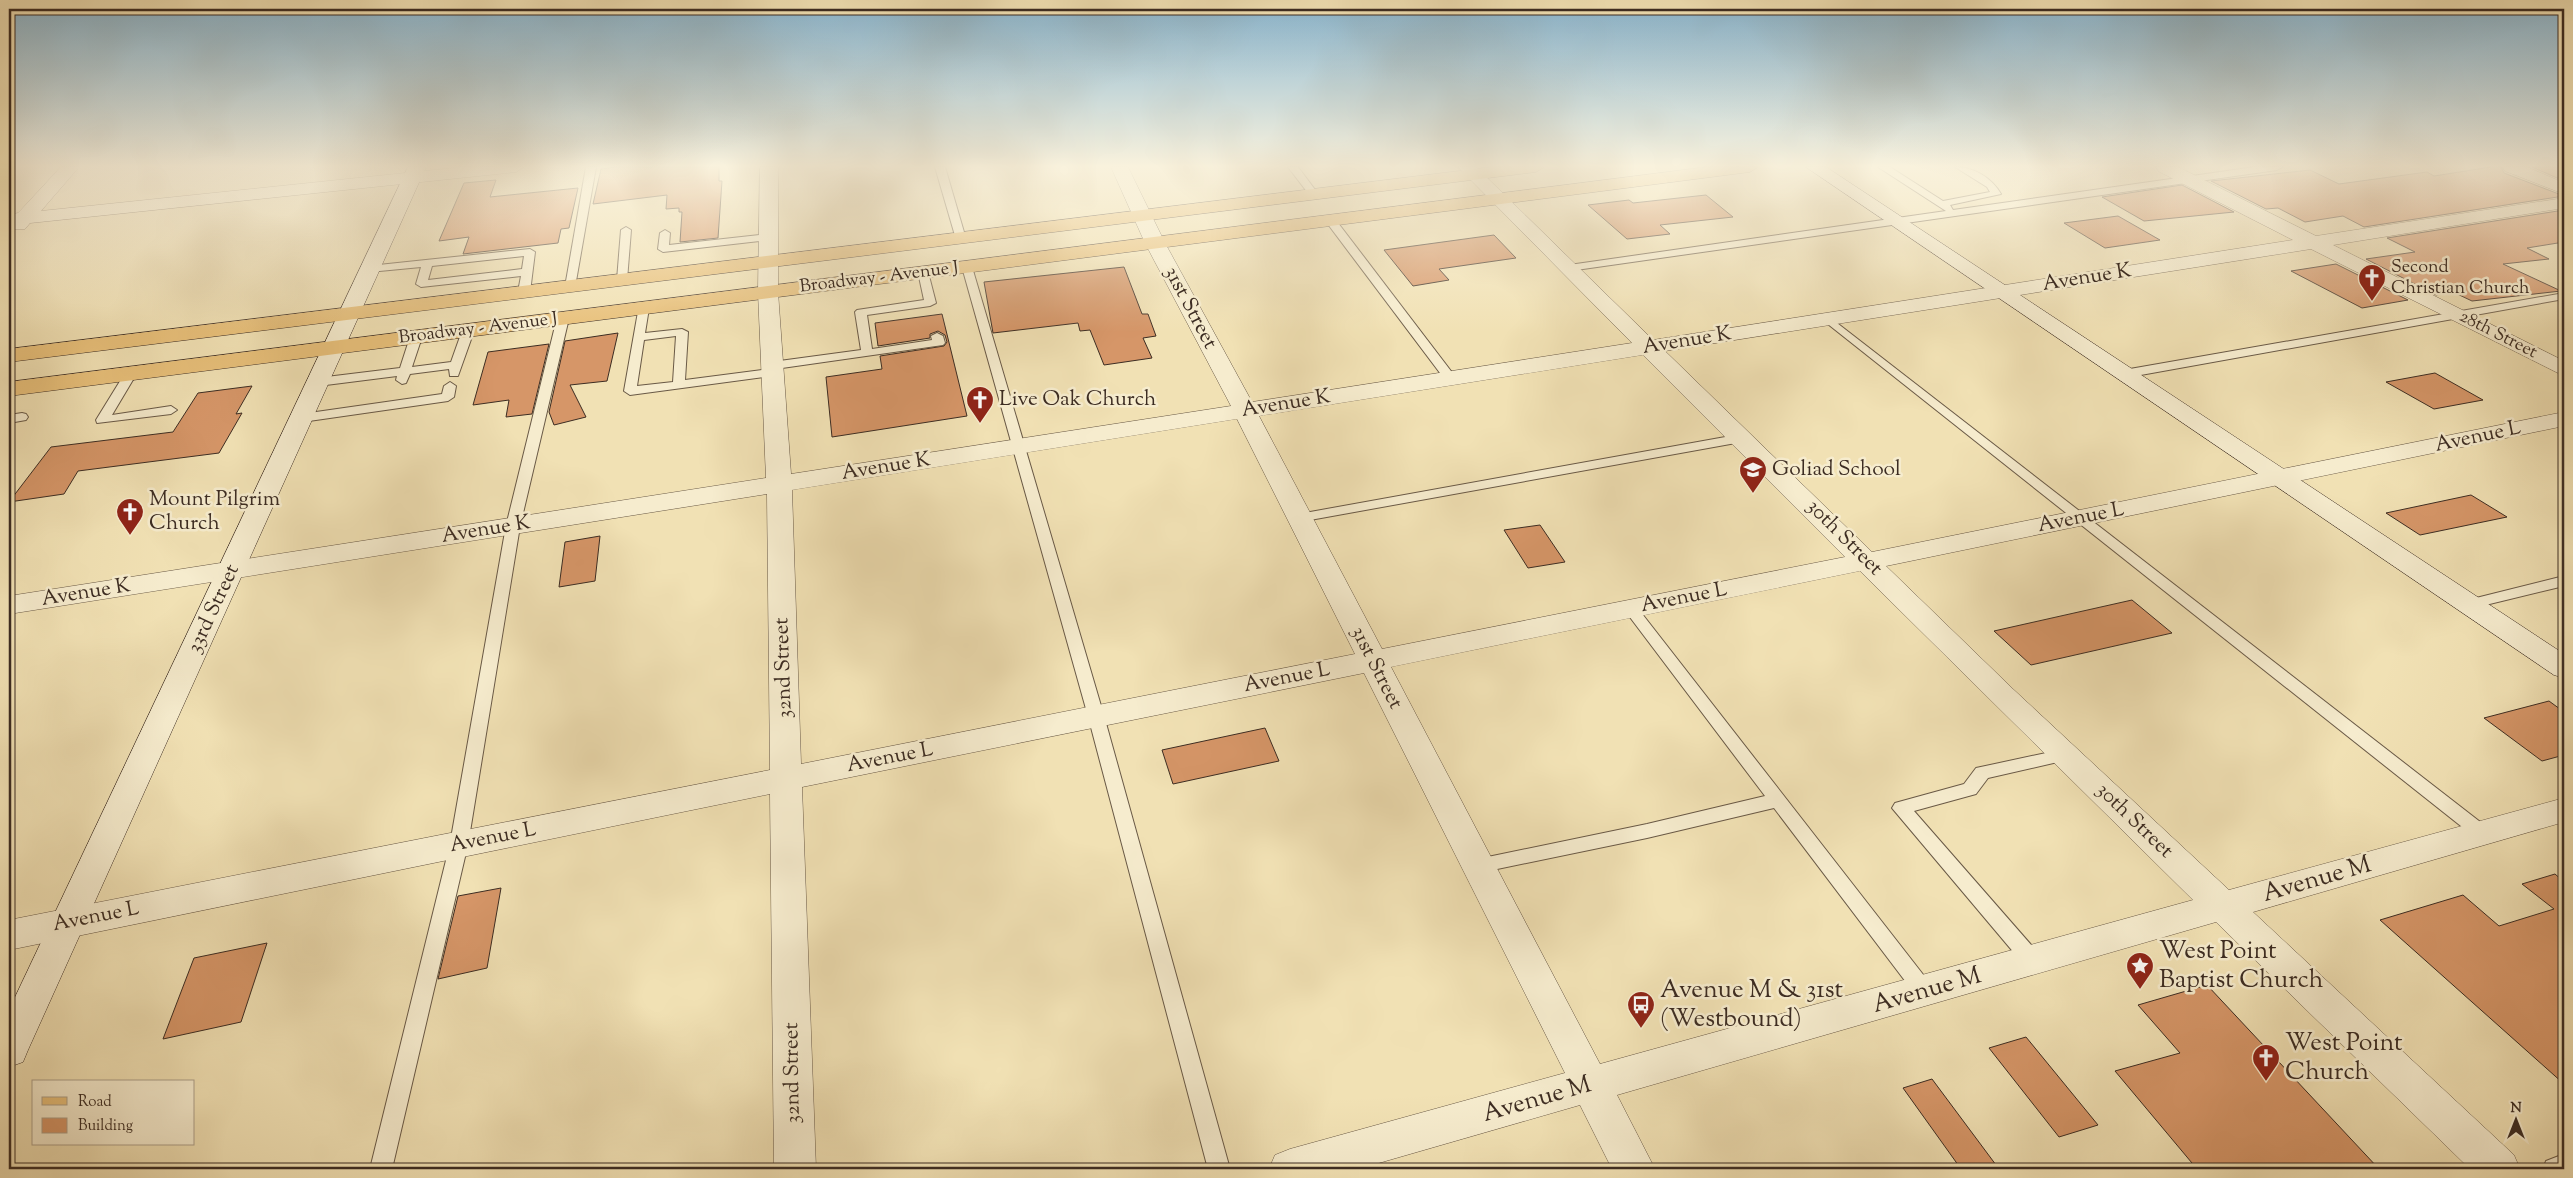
<svg xmlns="http://www.w3.org/2000/svg" width="2573" height="1178" font-family="'Sorts Mill Goudy',serif">
  <style>
    .building { fill: #d69668; stroke: #3c2c22 }
    .lines { fill: none; stroke-linecap: round; stroke-linejoin: round }
    .lane-casing { stroke: #695946; stroke-width: 2 }
    .street-casing { stroke: #695946; stroke-width: 1 }
    .secondary-casing { stroke: #3c2c22; stroke-width: 1 }
    .primary-casing { stroke: #3c2c22; stroke-width: 1 }
    .lane { fill: #f6ecce; fill-rule: evenodd }
    .street { fill: #f6ecce; fill-rule: evenodd }
    .secondary { fill: #f6ecce; fill-rule: evenodd }
    .primary { fill: #e8c07a; fill-rule: evenodd }
    .labels { text-anchor: middle; dominant-baseline: central; stroke-width: 5; stroke-linejoin: round; paint-order: stroke }
    .far-poi-label { font-size: 18px; fill: #3c2c22; stroke: #f6ecce; text-anchor: start }
    .far-street-label { font-size: 18px; fill: #3c2c22; stroke: #f6ecce }
    .street-label { font-size: 21px; fill: #3c2c22; stroke: #f6ecce }
    .poi-label { font-size: 21px; fill: #3c2c22; stroke: #f6ecce; text-anchor: start }
    .near-street-label { font-size: 25px; fill: #3c2c22; stroke: #f6ecce }
    .near-poi-label { font-size: 25px; fill: #3c2c22; stroke: #f6ecce; text-anchor: start }
  </style>
  <rect width="100%" height="100%" fill="#f1e1b4"/>
  <filter id="stains"><feTurbulence type="fractalNoise" baseFrequency=".004" numOctaves="4"/><feColorMatrix values="0 0 0 0 .2 0 0 0 0 .09 0 0 0 0 .02 0 0 0 .5 -.17"/></filter>
  <radialGradient id="worn" r=".72"><stop offset=".6" stop-color="#630" stop-opacity="0"/><stop offset="1" stop-color="#630" stop-opacity=".3"/></radialGradient>
  <!-- building -->
  <g class="building">
    <path d="M 617,167 L 719,167 L 719,181 L 722,181 L 718,238 L 680,242 L 682,212 L 679,212 L 679,208 L 666,209 L 667,195 L 593,204 L 601,169 Z"/>
    <path d="M 2491,167 L 2501,167 L 2504,173 L 2564,196 L 2364,227 L 2343,216 L 2305,222 L 2278,208 L 2266,209 L 2211,181 L 2310,170 L 2339,184 L 2427,172 L 2434,176 Z"/>
    <path d="M 2532,167 L 2564,167 L 2564,181 Z"/>
    <path d="M 496,180 L 490,197 L 578,188 L 569,228 L 561,229 L 558,243 L 463,254 L 469,237 L 439,241 L 464,183 Z"/>
    <path d="M 2182,185 L 2234,212 L 2144,221 L 2102,197 Z"/>
    <path d="M 1706,195 L 1733,217 L 1660,225 L 1670,234 L 1627,239 L 1588,205 L 1629,200 L 1633,203 Z"/>
    <path d="M 2564,210 L 2564,242 L 2527,248 L 2549,259 L 2503,264 L 2561,291 L 2472,301 L 2453,292 L 2436,295 L 2366,259 L 2415,252 L 2387,238 Z"/>
    <path d="M 2118,216 L 2160,240 L 2105,248 L 2064,223 Z"/>
    <path d="M 1494,235 L 1516,258 L 1439,269 L 1449,280 L 1413,286 L 1384,250 Z"/>
    <path d="M 2336,264 L 2408,300 L 2362,308 L 2291,271 Z"/>
    <path d="M 1124,267 L 1142,314 L 1148,314 L 1156,336 L 1143,338 L 1152,358 L 1104,365 L 1090,330 L 1080,331 L 1078,323 L 993,333 L 984,282 Z"/>
    <path d="M 942,314 L 967,416 L 832,437 L 826,377 L 882,369 L 880,356 L 944,346 L 947,342 L 945,335 L 938,331 L 930,334 L 930,338 L 878,346 L 875,323 Z"/>
    <path d="M 618,333 L 607,381 L 570,385 L 586,417 L 554,425 L 549,412 L 565,341 Z"/>
    <path d="M 549,344 L 532,414 L 506,417 L 509,400 L 473,405 L 488,352 Z"/>
    <path d="M 2435,373 L 2483,400 L 2434,409 L 2386,382 Z"/>
    <path d="M 252,386 L 236,414 L 242,413 L 219,453 L 78,471 L 64,494 L 9,502 L 51,447 L 173,432 L 198,393 Z"/>
    <path d="M 2471,495 L 2507,517 L 2420,535 L 2386,513 Z"/>
    <path d="M 1540,525 L 1565,562 L 1528,568 L 1504,530 Z"/>
    <path d="M 600,536 L 595,581 L 559,587 L 565,542 Z"/>
    <path d="M 2132,600 L 2172,633 L 2031,665 L 1994,631 Z"/>
    <path d="M 2549,701 L 2564,712 L 2564,755 L 2542,761 L 2484,718 Z"/>
    <path d="M 1265,728 L 1279,761 L 1173,784 L 1162,750 Z"/>
    <path d="M 2555,874 L 2564,882 L 2564,1084 L 2380,920 L 2463,895 L 2499,926 L 2554,909 L 2522,884 Z"/>
    <path d="M 501,888 L 487,968 L 438,979 L 458,896 Z"/>
    <path d="M 267,943 L 241,1022 L 163,1039 L 194,958 Z"/>
    <path d="M 2207,985 L 2379,1169 L 2197,1169 L 2115,1071 L 2180,1053 L 2138,1005 Z"/>
    <path d="M 2026,1037 L 2098,1125 L 2059,1137 L 1989,1048 Z"/>
    <path d="M 1932,1079 L 1999,1169 L 1961,1169 L 1903,1088 Z"/>
  </g>
  <g class="lines">
    <defs>
      <g id="lane">
        <path d="M 586,167 L 596,167 L 575,287 L 570,290 L 565,287 Z"/>
        <path d="M 935,167 L 945,167 L 966,239 L 965,241 L 956,239 Z"/>
        <path d="M 1288,167 L 1298,167 L 1319,195 L 1317,197 L 1311,197 Z"/>
        <path d="M 1878,167 L 1890,167 L 1943,201 L 1990,192 L 1987,187 L 1955,167 C 1974,167 1992,178 2001,194 L 1950,205 L 1953,210 L 2255,167 L 2282,167 L 2277,170 L 1569,271 L 1564,268 L 1569,265 L 1946,211 Z"/>
        <path d="M 1327,219 L 1335,219 L 1454,375 L 1454,381 L 1446,381 L 1327,223 Z"/>
        <path d="M 626,227 L 631,230 L 627,280 L 622,283 L 617,280 L 621,230 Z"/>
        <path d="M 665,230 L 670,233 L 669,245 L 769,234 L 774,237 L 769,240 L 663,252 L 658,249 L 660,233 Z"/>
        <path d="M 530,249 L 535,252 L 530,292 L 524,295 L 518,292 L 521,276 L 421,287 L 416,284 L 421,267 L 369,272 L 364,269 L 369,266 ZM 524,256 L 522,269 L 428,280 L 432,266 Z"/>
        <path d="M 967,264 L 972,267 L 1104,716 L 1230,1169 L 1208,1169 L 1088,716 L 962,267 Z"/>
        <path d="M 923,269 L 928,272 L 936,303 L 930,306 L 867,315 L 872,349 L 932,340 L 931,336 L 937,333 L 943,336 L 945,343 L 943,345 L 775,369 L 778,372 L 772,376 L 630,395 L 624,391 L 639,306 L 643,305 L 649,308 L 645,333 L 682,329 L 688,332 L 685,380 L 769,369 L 766,366 L 772,362 L 861,350 L 855,312 L 857,310 L 924,300 L 918,272 ZM 676,336 L 673,382 L 637,386 L 644,340 Z"/>
        <path d="M 2564,293 L 2564,299 L 2124,378 L 2118,374 L 2124,370 Z"/>
        <path d="M 563,315 L 569,318 L 520,526 L 468,844 L 392,1169 L 370,1169 L 450,844 L 506,526 L 557,318 Z"/>
        <path d="M 1828,316 L 2488,828 L 2491,833 L 2488,838 L 2482,840 L 2476,838 L 1824,321 L 1822,319 Z"/>
        <path d="M 468,328 L 474,331 L 458,376 L 450,376 L 449,369 L 410,374 L 406,383 L 402,384 L 396,380 L 397,376 L 318,386 L 312,382 L 318,378 L 400,368 L 410,337 L 416,334 L 422,337 L 412,367 L 451,362 L 462,331 Z"/>
        <path d="M 131,369 L 137,373 L 112,415 L 171,406 L 177,410 L 171,414 L 97,423 L 96,420 L 125,373 Z"/>
        <path d="M 450,382 L 456,386 L 454,397 L 448,401 L 302,422 L 296,418 L 302,414 L 442,394 L 444,386 Z"/>
        <path d="M 22,413 L 26,414 L 28,417 L 26,420 L 9,423 L 9,415 Z"/>
        <path d="M 1742,434 L 1748,438 L 1747,441 L 1299,522 L 1292,518 L 1299,514 Z"/>
        <path d="M 2564,576 L 2564,586 L 2469,609 L 2461,604 L 2464,601 Z"/>
        <path d="M 1631,604 L 1636,606 L 1932,986 L 1935,992 L 1932,998 L 1925,1001 L 1918,998 L 1774,808 L 1647,838 L 1478,873 L 1471,871 L 1469,866 L 1471,861 L 1478,859 L 1647,824 L 1765,796 L 1626,612 L 1623,609 Z"/>
        <path d="M 2065,749 L 2071,751 L 2074,755 L 2071,759 L 1988,778 L 1976,794 L 1914,811 L 2040,955 L 2043,961 L 2040,967 L 2033,969 L 2026,967 L 1892,808 L 1895,803 L 1964,784 L 1976,768 Z"/>
        <path d="M 2564,1154 L 2564,1169 L 2543,1169 L 2546,1161 Z"/>
      </g>
      <g id="street">
        <path d="M 61,167 L 79,167 L 41,211 L 463,167 L 524,167 L 516,172 L 30,223 L 25,229 L 11,229 L 9,225 L 9,215 L 18,213 Z"/>
        <path d="M 760,167 L 778,167 L 778,292 L 791,474 L 1231,406 L 1145,243 L 1111,167 L 1128,167 L 1165,243 L 1252,402 L 1632,343 L 1458,167 L 1476,167 L 1653,340 L 2293,240 L 2158,171 L 2156,167 L 2178,167 L 2316,236 L 2564,198 L 2564,208 L 2333,245 L 2564,361 L 2564,376 L 2311,249 L 1665,351 L 1872,552 L 2564,412 L 2564,426 L 1886,566 L 2013,689 L 2229,890 L 2564,798 L 2564,822 L 2253,912 L 2514,1155 L 2520,1169 L 2470,1169 L 2216,922 L 1617,1095 L 1655,1169 L 1612,1169 L 1580,1105 L 1358,1169 L 1269,1169 L 1275,1155 L 1290,1149 L 1565,1073 L 1364,673 L 802,787 L 816,1169 L 774,1169 L 770,794 L 9,950 L 9,920 L 770,770 L 767,494 L 9,614 L 9,596 L 766,478 L 758,292 ZM 1643,355 L 1845,557 L 1382,649 L 1259,416 ZM 1237,419 L 1355,654 L 801,764 L 792,490 ZM 1860,571 L 2193,900 L 1600,1064 L 1391,667 Z"/>
      </g>
      <g id="secondary">
        <path d="M 408,167 L 426,167 L 28,1050 L 23,1062 L 9,1067 L 9,1010 Z"/>
        <path d="M 1806,167 L 1826,167 L 2564,654 L 2564,678 L 2554,675 Z"/>
        <path d="M 2503,167 L 2527,167 L 2564,183 L 2564,194 L 2505,171 Z"/>
      </g>
      <g id="primary">
        <path d="M 1492,167 L 1544,167 L 1536,172 L 9,362 L 9,349 Z"/>
        <path d="M 1707,167 L 1758,167 L 1750,172 L 9,396 L 9,382 Z"/>
      </g>
    </defs>
    <!-- lane casing -->
    <use href="#lane" class="lane-casing"/>
    <!-- street casing -->
    <use href="#street" class="street-casing"/>
    <!-- secondary casing -->
    <use href="#secondary" class="secondary-casing"/>
    <!-- primary casing -->
    <use href="#primary" class="primary-casing"/>
    <!-- lane -->
    <use href="#lane" class="lane"/>
    <!-- street -->
    <use href="#street" class="street"/>
    <!-- secondary -->
    <use href="#secondary" class="secondary"/>
    <!-- primary -->
    <use href="#primary" class="primary"/>
  </g>
  <!-- sky -->
  <linearGradient id="sky" x2="0" y2="1"><stop stop-color="#89b7d2"/><stop offset="0.5" stop-color="#f9f2dd"/><stop offset="1" stop-color="#f9f2dd" stop-opacity="0"/></linearGradient>
  <rect width="2573" height="332" fill="url(#sky)"/>
  <!-- icons -->
  <defs>
    <symbol id="church-pin" viewBox="-11 -11 22 30"><path d="M0 17L-7.5 6A9.5 9.5 0 1 1 7.5 6Z" fill="#8f2418" stroke="#f6ecce"/><path d="M-1.2-6h2.4v3.5h3.3v2.4h-3.3V6h-2.4V-.1h-3.3v-2.4h3.3Z" fill="#fff"/></symbol>
    <symbol id="school-pin" viewBox="-11 -11 22 30"><path d="M0 17L-7.5 6A9.5 9.5 0 1 1 7.5 6Z" fill="#8f2418" stroke="#f6ecce"/><path d="M0-5L7-2L0 1L-7-2ZM-4 1L0 2.5L4 1V4Q0 6-4 4Z" fill="#fff"/></symbol>
    <symbol id="sight-pin" viewBox="-11 -11 22 30"><path d="M0 17L-7.5 6A9.5 9.5 0 1 1 7.5 6Z" fill="#8f2418" stroke="#f6ecce"/><path d="M0-6L1.8-2.2L6-1.7L2.9 1.2L3.7 5.4L0 3.3L-3.7 5.4L-2.9 1.2L-6-1.7L-1.8-2.2Z" fill="#fff"/></symbol>
    <symbol id="bus-pin" viewBox="-11 -11 22 30"><path d="M0 17L-7.5 6A9.5 9.5 0 1 1 7.5 6Z" fill="#8f2418" stroke="#f6ecce"/><path d="M-5-6H5V4H4V6H2V4H-2V6H-4V4H-5ZM-3.5-4V0h7V-4ZM-3.5 1.2v1.5H-2V1.2ZM2 1.2v1.5H3.5V1.2Z" fill="#fff"/></symbol>
  </defs>
  <g fill-rule="evenodd">
    <use href="#church-pin" x="2356" y="262" width="32" height="43"/>
    <use href="#church-pin" x="964" y="384" width="32" height="43"/>
    <use href="#school-pin" x="1737" y="454" width="32" height="43"/>
    <use href="#church-pin" x="114" y="496" width="32" height="43"/>
    <use href="#sight-pin" x="2124" y="950" width="32" height="43"/>
    <use href="#bus-pin" x="1625" y="989" width="32" height="43"/>
    <use href="#church-pin" x="2250" y="1042" width="32" height="43"/>
  </g>
  <g class="labels">
    <!-- far-poi labels -->
    <g class="far-poi-label">
      <text x="2391" y="268">Second<tspan x="2391" dy="21">Christian Church</tspan></text>
    </g>
    <!-- far-street labels -->
    <g class="far-street-label">
      <text transform="translate(879 278) rotate(-7)">Broadway - Avenue J</text>
      <text transform="translate(478 329) rotate(-7)">Broadway - Avenue J</text>
      <text transform="translate(2498 335) rotate(27)">28th Street</text>
    </g>
    <!-- street labels -->
    <g class="street-label">
      <text transform="translate(2087 278) rotate(-9)">Avenue K</text>
      <text transform="translate(1190 308) rotate(62)">31st Street</text>
      <text transform="translate(1687 341) rotate(-9)">Avenue K</text>
      <text transform="translate(1286 404) rotate(-9)">Avenue K</text>
      <text transform="translate(2478 437) rotate(-12)">Avenue L</text>
      <text transform="translate(886 467) rotate(-9)">Avenue K</text>
      <text transform="translate(2081 518) rotate(-11)">Avenue L</text>
      <text transform="translate(486 530) rotate(-9)">Avenue K</text>
      <text transform="translate(1844 538) rotate(45)">30th Street</text>
      <text transform="translate(86 593) rotate(-9)">Avenue K</text>
      <text transform="translate(1684 598) rotate(-11)">Avenue L</text>
      <text transform="translate(214 609) rotate(-65)">33rd Street</text>
      <text transform="translate(784 668) rotate(-92)">32nd Street</text>
      <text transform="translate(1376 668) rotate(63)">31st Street</text>
      <text transform="translate(1287 678) rotate(-11)">Avenue L</text>
      <text transform="translate(890 758) rotate(-11)">Avenue L</text>
      <text transform="translate(2134 821) rotate(44)">30th Street</text>
      <text transform="translate(493 838) rotate(-11)">Avenue L</text>
      <text transform="translate(96 917) rotate(-11)">Avenue L</text>
      <text transform="translate(793 1073) rotate(-91)">32nd Street</text>
    </g>
    <!-- poi labels -->
    <g class="poi-label">
      <text x="999" y="400">Live Oak Church</text>
      <text x="1772" y="470">Goliad School</text>
      <text x="149" y="500">Mount Pilgrim<tspan x="149" dy="24">Church</tspan></text>
    </g>
    <!-- near-street labels -->
    <g class="near-street-label">
      <text transform="translate(2317 880) rotate(-16)">Avenue M</text>
      <text transform="translate(1927 991) rotate(-16)">Avenue M</text>
      <text transform="translate(1537 1100) rotate(-16)">Avenue M</text>
    </g>
    <!-- near-poi labels -->
    <g class="near-poi-label">
      <text x="2159" y="952">West Point<tspan x="2159" dy="29">Baptist Church</tspan></text>
      <text x="1660" y="991">Avenue M &amp; 31st<tspan x="1660" dy="29">(Westbound)</tspan></text>
      <text x="2285" y="1044">West Point<tspan x="2285" dy="29">Church</tspan></text>
    </g>
  </g>
  <!-- margin -->
  <rect width="2573" height="1178" fill="none" stroke="#f1e1b4" stroke-width="30"/>
  <rect x="10" y="10" width="2553" height="1158" fill="none" stroke="#3c2c22" stroke-width="2.5"/>
  <rect x="15" y="15" width="2543" height="1148" fill="none" stroke="#3c2c22"/>
  <!-- legend -->
  <rect x="32" y="1080" width="162" height="65" fill="#f6ecce" stroke="#ac9f89"/>
  <rect x="42" y="1097" width="25" height="8" fill="#e8c07a" stroke="#ac9f89"/>
  <text x="78" y="1106" font-size="15" fill="#3c2c22">Road</text>
  <rect x="42" y="1118" width="25" height="15" fill="#d69668" stroke="#ac9f89"/>
  <text x="78" y="1130" font-size="15" fill="#3c2c22">Building</text>
  <!-- north arrow -->
  <g transform="translate(2516 1120)" stroke="#f6ecce" stroke-width="4" paint-order="stroke">
  <path d="M0-4L9 19L0 12L-9 19Z" fill="#3c2c22"/>
  <text y="-8" font-size="14" font-weight="bold" text-anchor="middle" fill="#3c2c22">N</text>
  </g>
  <rect width="100%" height="100%" filter="url(#stains)"/>
  <rect width="100%" height="100%" fill="url(#worn)"/>
</svg>
